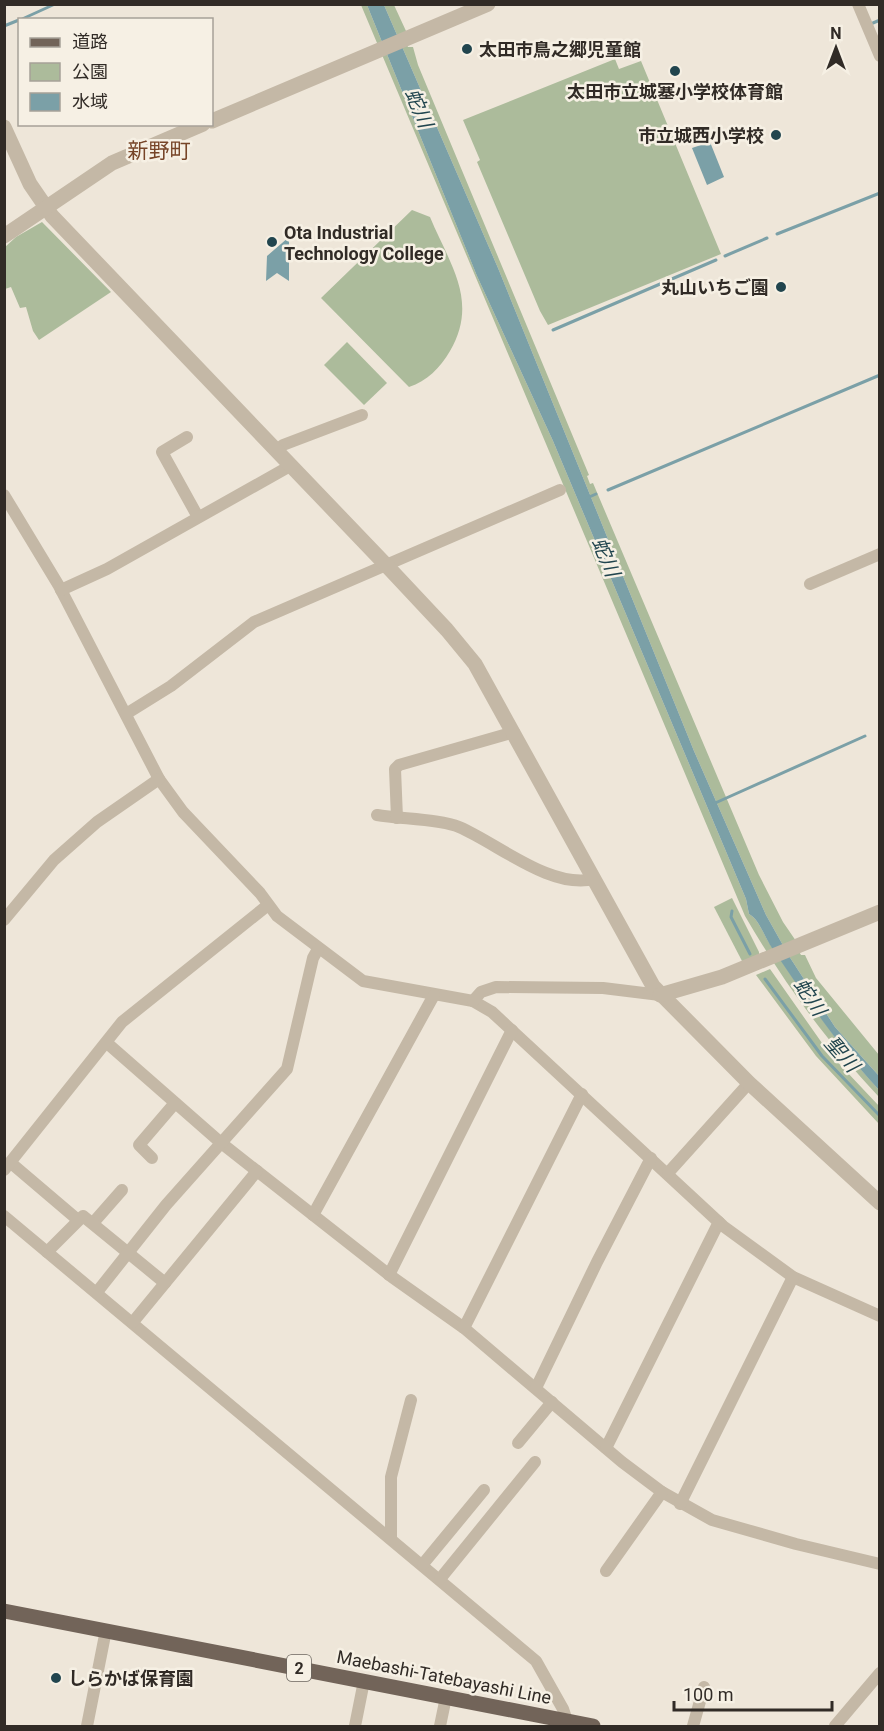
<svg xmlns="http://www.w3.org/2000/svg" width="884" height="1731" font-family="Roboto,'Noto Sans JP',sans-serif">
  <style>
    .green { fill: #acbb9b }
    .water { fill: #7ba0a7 }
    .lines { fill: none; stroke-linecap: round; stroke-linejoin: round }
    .stream { stroke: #7ba0a7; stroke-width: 3 }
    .minor { stroke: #c4b8a6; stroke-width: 12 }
    .tertiary { stroke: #c4b8a6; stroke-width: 15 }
    .primary { stroke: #726459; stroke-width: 15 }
    .poi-dot { fill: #21454e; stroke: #f6f0e4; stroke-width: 2 }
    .labels { text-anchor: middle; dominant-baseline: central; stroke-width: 5; stroke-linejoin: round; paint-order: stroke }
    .shield { fill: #f6f0e4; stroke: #6c665f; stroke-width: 1.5 }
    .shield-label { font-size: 16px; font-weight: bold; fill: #312b26 }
    .poi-label { font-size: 18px; font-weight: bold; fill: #312b26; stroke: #f6f0e4; text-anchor: start }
    .street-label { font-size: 18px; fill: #312b26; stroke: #f6f0e4 }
    .water-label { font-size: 20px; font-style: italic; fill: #21454e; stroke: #f6f0e4 }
    .quarter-label { font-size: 21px; fill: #774528; stroke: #f6f0e4 }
  </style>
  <rect width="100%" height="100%" fill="#eee6d9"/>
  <!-- green -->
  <g class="green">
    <path d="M 361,5 L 367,5 L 477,276 L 553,441 L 746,899 L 749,914 C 759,919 765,938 772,947 C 806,997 838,1045 879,1090 L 879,1097 C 824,1038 784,983 745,916 Z"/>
    <path d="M 384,5 L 394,5 L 406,31 L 402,35 L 408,47 L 413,47 L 418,65 L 589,475 L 587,476 L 590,484 L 593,483 L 759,875 L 783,922 L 796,941 L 794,943 L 801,955 L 805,955 L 816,978 L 879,1055 L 879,1076 L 835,1027 L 789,956 L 766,915 L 694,751 L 498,268 Z"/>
    <path d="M 615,59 L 619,69 L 641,61 L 721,254 L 548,325 L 540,311 L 477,162 L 480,160 L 463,120 Z"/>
    <path d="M 412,210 L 430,217 C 450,265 479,301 450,351 C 440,368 427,381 409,387 L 321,298 Z"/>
    <path d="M 42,222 L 111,292 L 39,340 L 33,331 L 26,307 L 20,308 L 11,287 L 5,289 L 4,248 L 16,237 Z"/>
    <path d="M 347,342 L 387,383 L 364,405 L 324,365 Z"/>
    <path d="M 732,898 L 759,952 L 759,958 L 742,961 L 714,907 Z"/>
    <path d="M 770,969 L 829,1053 L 879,1106 L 879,1124 L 816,1056 L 756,975 Z"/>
  </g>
  <!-- water -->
  <g class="water">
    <path d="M 367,5 L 384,5 L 498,268 L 694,751 L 766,915 L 789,956 L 835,1027 L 879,1076 L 879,1090 C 838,1046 806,998 772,948 C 765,938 759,919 749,914 L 746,899 L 553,441 L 477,276 Z"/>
    <path d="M 710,142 L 724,177 L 707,185 L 692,148 Z"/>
    <path d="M 289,237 L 289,281 L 277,273 L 266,281 L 267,256 Z"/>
  </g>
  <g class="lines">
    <!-- stream -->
    <g class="stream">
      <path d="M 20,20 L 55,4"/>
      <path d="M 873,23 L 880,20"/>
      <path d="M 4,26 L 19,20"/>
      <path d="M 777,234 L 880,193"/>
      <path d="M 725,256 L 767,238"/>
      <path d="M 553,330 L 716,260"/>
      <path d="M 608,490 L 880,375"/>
      <path d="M 587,498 L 596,494"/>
      <path d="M 713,804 L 865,736"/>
      <path d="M 732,911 L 731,917 L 750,954"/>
      <path d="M 765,979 L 822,1056 L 880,1116"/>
    </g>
    <!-- minor -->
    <g class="minor">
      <path d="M 858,4 L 880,56"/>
      <path d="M 187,437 L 162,452 L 198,517"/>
      <path d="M 276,451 L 283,445 L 362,415"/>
      <path d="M 4,495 L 59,586 L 159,779 L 183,812 L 260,893 L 277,916 L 363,981 L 473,1001 L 492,1012 L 723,1226 L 793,1277 L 880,1316"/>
      <path d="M 810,584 L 880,554"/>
      <path d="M 61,590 L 107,569 L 290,466"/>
      <path d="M 126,714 L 171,686 L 254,622 L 560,490"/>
      <path d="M 377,815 C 399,819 441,819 459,827 C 497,843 551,890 594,879"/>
      <path d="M 397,818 L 395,769 L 399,765 L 514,732"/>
      <path d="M 4,920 L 54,860 L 97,822 L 159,779"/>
      <path d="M 473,1001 L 481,992 L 496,987 L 603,988 L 660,995"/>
      <path d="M 107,1043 L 220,1142 L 392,1277 L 464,1328 L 622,1462 L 662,1492 L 712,1520 L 796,1544 L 880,1564"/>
      <path d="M 152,1158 L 139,1145 L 175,1103"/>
      <path d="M 11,1163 L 78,1220"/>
      <path d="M 4,1170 L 122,1022 L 268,905"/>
      <path d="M 668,1173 L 749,1083"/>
      <path d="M 313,1215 L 434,995"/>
      <path d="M 4,1216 L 536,1661 L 563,1709 L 567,1721"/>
      <path d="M 93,1223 L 122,1190"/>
      <path d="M 47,1252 L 83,1216 L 165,1283"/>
      <path d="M 389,1275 L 512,1030"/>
      <path d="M 97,1292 L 166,1205 L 287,1069 L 313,958 L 318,949"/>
      <path d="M 133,1322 L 257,1171"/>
      <path d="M 464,1328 L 582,1094"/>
      <path d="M 536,1388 L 597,1262 L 651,1158"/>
      <path d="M 518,1443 L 552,1402"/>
      <path d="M 606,1448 L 719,1222"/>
      <path d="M 680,1504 L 793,1277"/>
      <path d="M 391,1539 L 391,1477 L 411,1400"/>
      <path d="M 423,1564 L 484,1490"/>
      <path d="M 606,1571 L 662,1492"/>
      <path d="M 440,1579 L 535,1462"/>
      <path d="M 87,1726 L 106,1630"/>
      <path d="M 355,1726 L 364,1681"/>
      <path d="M 440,1726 L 446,1697"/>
      <path d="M 693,1726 L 704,1687"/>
      <path d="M 835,1726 L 880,1673"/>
    </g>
    <!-- tertiary -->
    <g class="tertiary">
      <path d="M 212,121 L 488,4"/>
      <path d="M 4,127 L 30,184 L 52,216 L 387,566 L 447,630 L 475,664 L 653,986 L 749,1083 L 880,1203"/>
      <path d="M 4,236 L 112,163 L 203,124"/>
      <path d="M 660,995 L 722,977 L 880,912"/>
    </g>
    <!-- primary -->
    <path class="primary" d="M 4,1611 L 593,1726"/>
  </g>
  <!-- markers -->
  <g class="poi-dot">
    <circle cx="467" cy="49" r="6"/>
    <circle cx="675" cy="71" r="6"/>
    <circle cx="776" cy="135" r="6"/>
    <circle cx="272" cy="242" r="6"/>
    <circle cx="781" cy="287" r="6"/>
    <circle cx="56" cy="1678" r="6"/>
  </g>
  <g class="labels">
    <!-- shield labels -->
    <rect class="shield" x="287" y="1655" width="24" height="26" rx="4.5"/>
    <g class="shield-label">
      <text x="299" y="1668">2</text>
    </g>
    <!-- poi labels -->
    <g class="poi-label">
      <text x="479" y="49">太田市鳥之郷児童館</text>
      <text x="675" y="91" text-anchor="middle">太田市立城塞小学校体育館</text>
      <text x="764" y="135" text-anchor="end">市立城西小学校</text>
      <text x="284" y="232">Ota Industrial<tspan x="284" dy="21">Technology College</tspan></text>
      <text x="769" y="287" text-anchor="end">丸山いちご園</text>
      <text x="68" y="1678">しらかば保育園</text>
    </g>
    <!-- street labels -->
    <g class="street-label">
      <text transform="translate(444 1677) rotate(11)">Maebashi-Tatebayashi Line</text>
    </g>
    <!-- water labels -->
    <g class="water-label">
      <text transform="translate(419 108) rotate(67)">蛇川</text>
      <text transform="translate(606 557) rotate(67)">蛇川</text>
      <text transform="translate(810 997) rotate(56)">蛇川</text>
      <text transform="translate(842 1054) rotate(49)">聖川</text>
    </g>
    <!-- quarter labels -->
    <g class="quarter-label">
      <text x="159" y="151">新野町</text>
    </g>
  </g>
  <!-- border -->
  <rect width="884" height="1731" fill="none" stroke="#312b26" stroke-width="12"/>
  <!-- legend -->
  <rect x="18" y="18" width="195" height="108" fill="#f6f0e4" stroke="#a7a198" stroke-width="1.5"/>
  <rect x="30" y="38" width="30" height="9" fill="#726459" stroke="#a7a198" stroke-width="1.5"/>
  <text x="72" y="48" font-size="18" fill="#312b26">道路</text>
  <rect x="30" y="63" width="30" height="18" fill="#acbb9b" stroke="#a7a198" stroke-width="1.5"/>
  <text x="72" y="78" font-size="18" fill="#312b26">公園</text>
  <rect x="30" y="93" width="30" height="18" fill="#7ba0a7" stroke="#a7a198" stroke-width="1.5"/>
  <text x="72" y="108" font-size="18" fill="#312b26">水域</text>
  <!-- north arrow -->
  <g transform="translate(836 48)" stroke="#f6f0e4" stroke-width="4.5" paint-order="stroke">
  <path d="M0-4.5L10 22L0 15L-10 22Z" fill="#312b26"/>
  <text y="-9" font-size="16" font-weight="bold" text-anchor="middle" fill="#312b26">N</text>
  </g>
  <!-- scale -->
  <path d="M674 1701v9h158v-9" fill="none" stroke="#312b26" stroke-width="3"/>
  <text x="683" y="1701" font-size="18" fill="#312b26" stroke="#f6f0e4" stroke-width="4.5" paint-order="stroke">100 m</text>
</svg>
